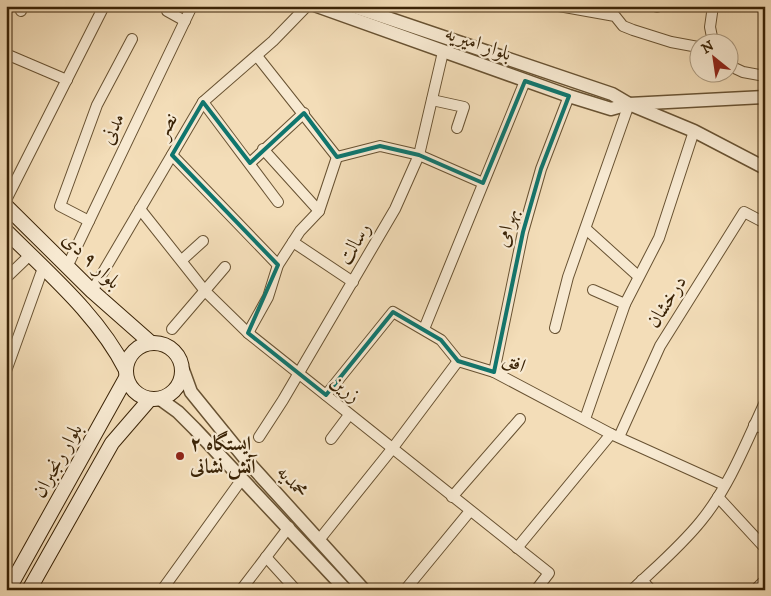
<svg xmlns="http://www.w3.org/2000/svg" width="771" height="596" font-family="'IM FELL DW Pica',Amiri,serif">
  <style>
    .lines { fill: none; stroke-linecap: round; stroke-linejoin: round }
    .minor-casing { stroke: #685232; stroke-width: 12 }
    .tertiary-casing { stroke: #685232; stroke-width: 15 }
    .secondary-casing { stroke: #3a2306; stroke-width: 16 }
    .minor { stroke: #f7e9d1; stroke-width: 10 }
    .tertiary { stroke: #f7e9d1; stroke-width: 12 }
    .secondary { stroke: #f7e9d1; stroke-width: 14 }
    .marked { fill: none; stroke: #0f766e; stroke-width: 4; stroke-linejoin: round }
    .poi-dot { fill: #8f2418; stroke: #f7e9d1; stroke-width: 2 }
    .labels { text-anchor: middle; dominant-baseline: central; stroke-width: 4.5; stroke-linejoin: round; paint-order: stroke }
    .street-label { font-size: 20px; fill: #3a2306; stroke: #f7e9d1 }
    .poi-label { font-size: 20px; font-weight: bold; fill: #3a2306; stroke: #f7e9d1; text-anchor: start }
  </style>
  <rect width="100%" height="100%" fill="#f3ddb8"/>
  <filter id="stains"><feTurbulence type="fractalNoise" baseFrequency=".004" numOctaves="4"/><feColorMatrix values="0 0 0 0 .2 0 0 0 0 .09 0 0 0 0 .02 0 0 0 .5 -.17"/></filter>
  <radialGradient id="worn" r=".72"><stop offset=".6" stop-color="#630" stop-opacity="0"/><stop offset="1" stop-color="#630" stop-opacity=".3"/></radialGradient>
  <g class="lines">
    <defs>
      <g id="minor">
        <path d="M 559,6 L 615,16 L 623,26 L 633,30 L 671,42 L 698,47"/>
        <path d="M 657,6 L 657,7"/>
        <path d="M 713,6 L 710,27 L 713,42"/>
        <path d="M 21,11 L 23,6"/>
        <path d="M 167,11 L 185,21"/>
        <path d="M 6,54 L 67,80"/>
        <path d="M 257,56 L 337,157"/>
        <path d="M 728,65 L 743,72 L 765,76"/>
        <path d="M 432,100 L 464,107 L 457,128"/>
        <path d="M 203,102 L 278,202"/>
        <path d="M 263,149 L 319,211"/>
        <path d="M 172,155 L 278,265"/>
        <path d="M 337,157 L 380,146 L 419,155 L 483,183"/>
        <path d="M 250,163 L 304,113"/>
        <path d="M 6,200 L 104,6"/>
        <path d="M 140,209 L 205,291 L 248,333 L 549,573 L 536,590"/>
        <path d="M 89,221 L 60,206 L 97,105 L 132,39"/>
        <path d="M 586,229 L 638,276"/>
        <path d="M 293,242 L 353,282"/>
        <path d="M 182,260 L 203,241"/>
        <path d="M 67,267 L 192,6"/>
        <path d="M 6,278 L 30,255"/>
        <path d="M 593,290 L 625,304"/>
        <path d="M 92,291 L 203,102 L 273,41 L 307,6"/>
        <path d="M 555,328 L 568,277 L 629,104"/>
        <path d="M 172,329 L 225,267"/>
        <path d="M 424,329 L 525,81"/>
        <path d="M 248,333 L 268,297 L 278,265 L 300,231 L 319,211 L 337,157"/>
        <path d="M 6,371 L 43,268"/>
        <path d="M 494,372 L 523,232 L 541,169 L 569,96"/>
        <path d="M 326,395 L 393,312 L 441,340 L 458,361 L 494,372 L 611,434 L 724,485"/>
        <path d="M 585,419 L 625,304 L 659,238 L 694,131"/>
        <path d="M 754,425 L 765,429"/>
        <path d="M 259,437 L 283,400 L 395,209 L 419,155 L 443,52"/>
        <path d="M 619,437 L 660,346 L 744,212 L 765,223"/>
        <path d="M 331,439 L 349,415"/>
        <path d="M 452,497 L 520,419"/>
        <path d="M 718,497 L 765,548"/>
        <path d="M 319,540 L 392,449 L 458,361"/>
        <path d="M 517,548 L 611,434"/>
        <path d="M 266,557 L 296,590"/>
        <path d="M 642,580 L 651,590"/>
        <path d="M 162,590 L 242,479"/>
        <path d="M 241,590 L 289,527"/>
        <path d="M 405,590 L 470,511"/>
        <path d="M 632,590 C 655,568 681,546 701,521 C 729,487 746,443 765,402"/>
        <path d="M 755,590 L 765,580"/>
      </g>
      <g id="tertiary">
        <path d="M 317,6 L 569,96 L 611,109 L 629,104 L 765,97"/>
        <path d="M 352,6 L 612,94 L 629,104 L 694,131 L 765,168"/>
        <path d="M 183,370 L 191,392 L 247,461 L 364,590"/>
        <path d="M 160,399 L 178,412 L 195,429 L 346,590"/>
      </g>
      <g id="secondary">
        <path d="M 6,206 L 92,291 L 151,343"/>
        <path d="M 6,231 C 49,274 98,315 126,370"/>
        <circle cx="154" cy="371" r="28"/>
        <path d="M 8,590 L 126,378"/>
        <path d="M 29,590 L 112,443 L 150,399"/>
      </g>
    </defs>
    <!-- minor casing -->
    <use href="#minor" class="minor-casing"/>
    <!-- tertiary casing -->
    <use href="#tertiary" class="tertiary-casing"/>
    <!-- secondary casing -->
    <use href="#secondary" class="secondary-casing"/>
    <!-- minor -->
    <use href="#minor" class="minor"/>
    <!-- tertiary -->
    <use href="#tertiary" class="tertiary"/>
    <!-- secondary -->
    <use href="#secondary" class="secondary"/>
  </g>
  <!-- marked area -->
  <path class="marked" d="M 525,81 L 569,96 L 541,169 L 523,232 L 494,372 L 458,361 L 441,340 L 393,312 L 326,395 L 248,333 L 278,265 L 172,155 L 203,102 L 250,163 L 304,113 L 337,157 L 380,146 L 419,155 L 483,183 Z"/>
  <!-- markers -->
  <circle class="poi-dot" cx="180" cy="456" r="5"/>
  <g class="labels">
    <!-- street labels -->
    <g class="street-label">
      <text transform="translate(478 44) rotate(19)">بلوار امیریه</text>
      <text transform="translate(167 126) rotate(-61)">نصر</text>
      <text transform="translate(113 129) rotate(-65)">مدنی</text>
      <text transform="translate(507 228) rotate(-75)">بهرامی</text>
      <text transform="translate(355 244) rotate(-60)">رسالت</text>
      <text transform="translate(91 261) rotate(44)">بلوار ۹ دی</text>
      <text transform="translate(667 302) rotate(-58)">درخشان</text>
      <text transform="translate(514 363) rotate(25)">افق</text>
      <text transform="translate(345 389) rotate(39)">زرین</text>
      <text transform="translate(58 461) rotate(-61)">بلوار رنجبران</text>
      <text transform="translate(292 482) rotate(48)">محمدیه</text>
    </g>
    <!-- poi labels -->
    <g class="poi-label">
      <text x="190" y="444">ایستگاه ۲<tspan x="190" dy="23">آتش نشانی</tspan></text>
    </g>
  </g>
  <!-- margin -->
  <rect width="771" height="596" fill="none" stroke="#f3ddb8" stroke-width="25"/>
  <rect x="8" y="8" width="756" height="581" fill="none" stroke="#3a2306" stroke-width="2.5"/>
  <rect x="12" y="12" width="746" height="571" fill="none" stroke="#3a2306"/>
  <!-- north arrow -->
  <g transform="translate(714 58) rotate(330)"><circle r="24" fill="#f7e9d1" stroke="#ab9a80"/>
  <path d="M0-4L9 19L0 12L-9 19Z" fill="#8f2418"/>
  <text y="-8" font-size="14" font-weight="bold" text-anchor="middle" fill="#3a2306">N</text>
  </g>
  <rect width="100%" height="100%" filter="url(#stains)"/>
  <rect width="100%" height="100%" fill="url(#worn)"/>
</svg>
